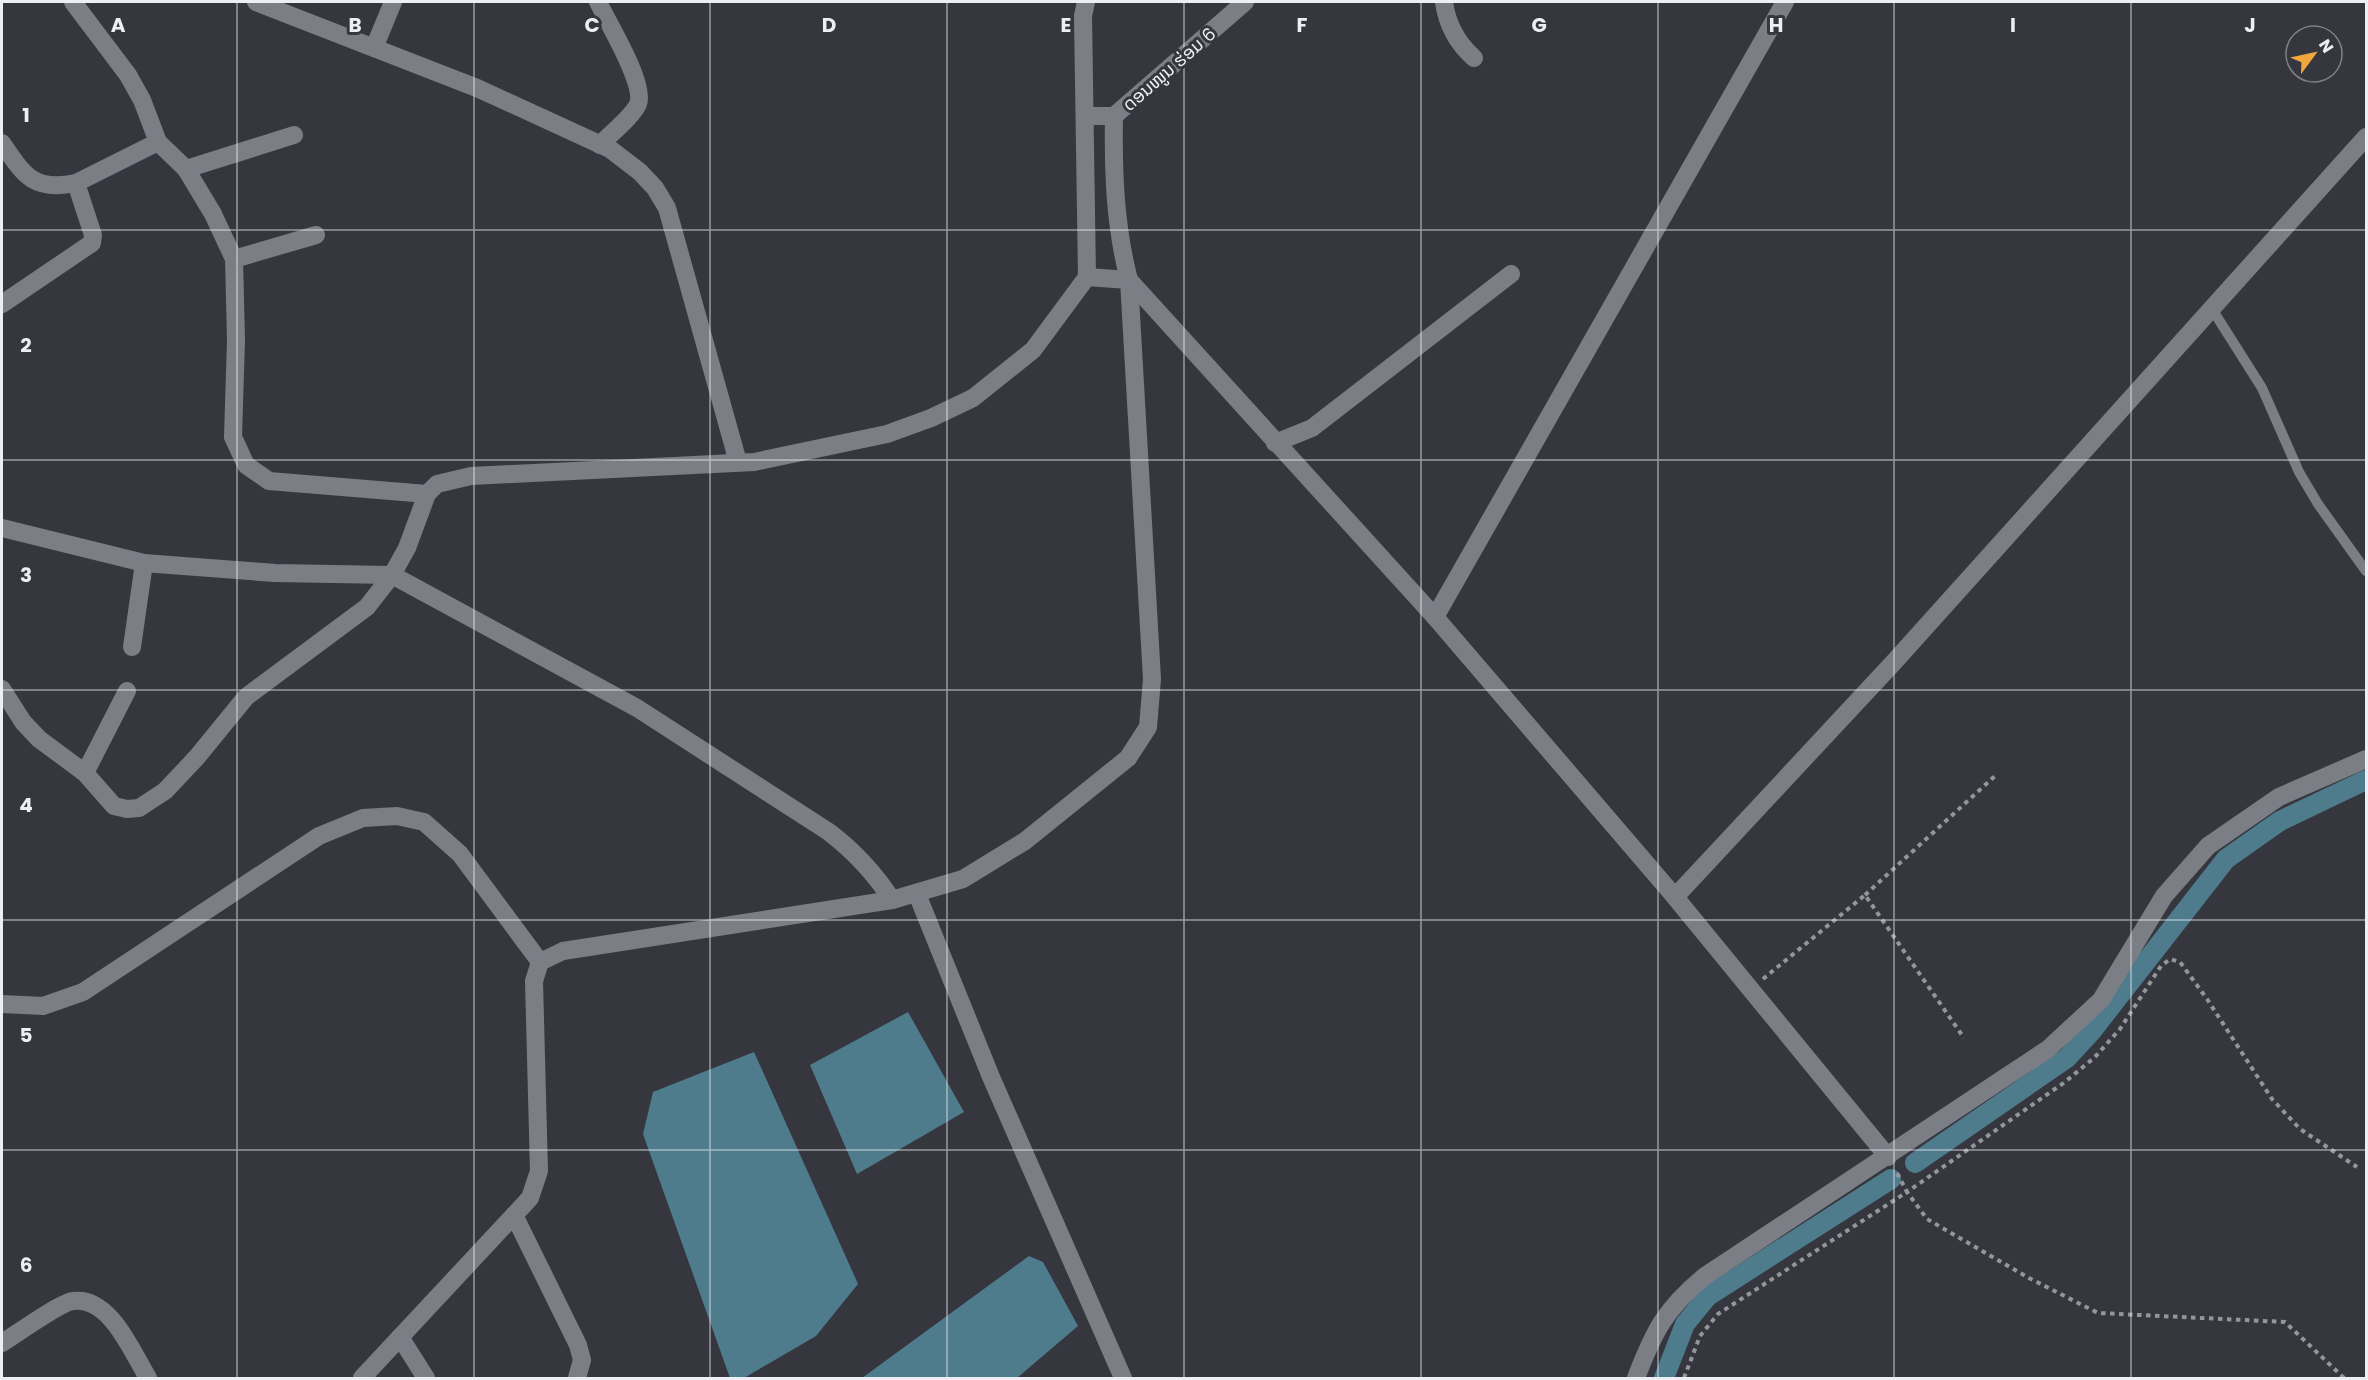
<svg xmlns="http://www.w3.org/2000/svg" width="2368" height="1380" font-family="Poppins,'Noto Sans Lao',sans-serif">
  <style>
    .water { fill: #4e7c8d }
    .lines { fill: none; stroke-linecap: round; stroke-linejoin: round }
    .canal { stroke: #4e7c8d; stroke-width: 20 }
    .path { stroke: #95969c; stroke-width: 4; stroke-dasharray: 4.5 4.5; stroke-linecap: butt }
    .lane { stroke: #7c7e86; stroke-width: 10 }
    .street { stroke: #7c7e86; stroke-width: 18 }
    .grid { fill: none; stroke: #eeeff4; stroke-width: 1.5; stroke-opacity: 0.55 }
    .labels { text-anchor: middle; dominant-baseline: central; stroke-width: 6; stroke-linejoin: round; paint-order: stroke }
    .street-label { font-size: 18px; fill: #eeeff4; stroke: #36373e }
    .grid-label { font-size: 20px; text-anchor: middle; font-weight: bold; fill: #eeeff4; stroke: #36373e; stroke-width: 6; stroke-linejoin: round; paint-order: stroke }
  </style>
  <rect width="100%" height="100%" fill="#36373e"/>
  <!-- water -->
  <g class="water">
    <path d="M 908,1012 L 964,1112 L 857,1174 L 810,1065 Z"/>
    <path d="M 754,1052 L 858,1284 L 816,1336 L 744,1378 L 730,1378 L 643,1134 L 653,1092 Z"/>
    <path d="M 1029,1256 L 1043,1262 L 1078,1326 L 1017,1378 L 862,1378 Z"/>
  </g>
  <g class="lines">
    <!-- canal -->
    <g class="canal">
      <path d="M 1915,1163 L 2067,1058 L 2091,1032 L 2226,859 L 2280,821 L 2366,780"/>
      <path d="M 1664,1378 L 1685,1324 L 1708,1296 L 1891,1179"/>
    </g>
    <!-- path -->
    <g class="path">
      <path d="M 1865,895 L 1996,775"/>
      <path d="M 1763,979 L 1865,895 L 1964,1038"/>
      <path d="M 1684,1378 L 1700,1336 L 1718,1314 L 1907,1192 L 1896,1171"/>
      <path d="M 2344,1378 L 2285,1322 L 2098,1313 L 2029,1278 L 1927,1219 L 1907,1192 L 2065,1082 L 2095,1057 L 2120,1029 L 2161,966 L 2170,959 L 2180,962 L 2207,999 L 2272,1099 L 2300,1129 L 2357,1167"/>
    </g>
    <!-- lane -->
    <path class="lane" d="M 2212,309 L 2262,388 L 2299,472 L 2318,504 L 2366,571"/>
    <!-- street -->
    <g class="street">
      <path d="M 73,2 L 128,75 L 142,100 L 158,142 L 186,169 L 213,214 L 234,259 L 236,340 L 233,437 L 246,465 L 269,481 L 427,494"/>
      <path d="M 256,2 L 477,88 L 610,149 L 640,172 L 655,188 L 667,208 L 738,462"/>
      <path d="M 598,2 C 607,21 646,84 638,104 C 633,116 610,134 600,145"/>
      <path d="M 1444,2 C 1447,24 1456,42 1474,58"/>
      <path d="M 374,48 L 393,2"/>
      <path d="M 1085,116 L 1114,116 L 1245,2"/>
      <path d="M 2,143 C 24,175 33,192 76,183 L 158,142"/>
      <path d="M 186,169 L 294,135"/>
      <path d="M 234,259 L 316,235"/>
      <path d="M 1087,277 L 1129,280 L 1435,617 L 1675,897 L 1888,1157"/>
      <path d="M 2,304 L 92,243 L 93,235 L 76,183"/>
      <path d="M 1275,443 L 1312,428 L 1511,274"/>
      <path d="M 2,528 L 144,563 L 275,573 L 392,575 L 637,708 L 829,832 C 855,852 874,872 892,900"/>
      <path d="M 1435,617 L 1785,2"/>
      <path d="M 132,647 L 144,563"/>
      <path d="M 2,689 L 23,722 L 39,739 L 85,773 L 114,806 L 127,809 L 139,808 L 165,791 L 197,757 L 246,697 L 367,607 L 392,575 L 407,548 L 427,494 L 437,484 L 471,476 L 754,462 L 887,434 L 931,418 L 973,398 L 1033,350 L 1087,277 L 1083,16 L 1086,2"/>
      <path d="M 85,773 L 127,691"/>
      <path d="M 917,894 L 991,1077 L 1123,1378"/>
      <path d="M 1675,897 L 1894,662 L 2366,137"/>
      <path d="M 2,1004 L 43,1006 L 83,992 L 319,836 L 363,818 L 397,816 L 424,822 L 460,854 L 540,962"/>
      <path d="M 514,1215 L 578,1345 L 582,1360 L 577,1378"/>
      <path d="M 400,1337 L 426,1378"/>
      <path d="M 2,1343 C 15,1335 61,1302 73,1301 C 110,1296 132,1352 148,1378"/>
      <path d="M 362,1378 L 530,1198 L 539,1171 L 534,981 L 540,962 L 563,951 L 892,900 L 963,879 L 1025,841 L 1128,758 L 1148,727 L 1152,679 L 1129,280 C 1115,226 1113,172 1114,116"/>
      <path d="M 1636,1378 C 1654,1331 1665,1309 1705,1276 L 2048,1049 L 2101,1000 L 2164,896 L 2208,846 L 2279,797 L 2366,759"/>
    </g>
  </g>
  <!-- grid -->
  <path class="grid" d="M 237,2 L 237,1378M 474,2 L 474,1378M 710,2 L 710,1378M 947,2 L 947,1378M 1184,2 L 1184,1378M 1421,2 L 1421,1378M 1658,2 L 1658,1378M 1894,2 L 1894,1378M 2131,2 L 2131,1378M 2,230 L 2366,230M 2,460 L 2366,460M 2,690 L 2366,690M 2,920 L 2366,920M 2,1150 L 2366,1150"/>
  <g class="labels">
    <!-- street labels -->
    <g class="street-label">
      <text transform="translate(1169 69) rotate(-41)">ດອນໜູນ ຮ່ອມ 6</text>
    </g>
  </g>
  <g class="grid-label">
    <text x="118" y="32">A</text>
    <text x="355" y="32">B</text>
    <text x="592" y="32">C</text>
    <text x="829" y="32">D</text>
    <text x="1066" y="32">E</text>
    <text x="1302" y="32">F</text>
    <text x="1539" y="32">G</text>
    <text x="1776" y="32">H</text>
    <text x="2013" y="32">I</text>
    <text x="2250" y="32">J</text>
    <text x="26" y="122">1</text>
    <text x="26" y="352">2</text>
    <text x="26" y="582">3</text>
    <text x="26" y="812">4</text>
    <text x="26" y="1042">5</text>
    <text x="26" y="1272">6</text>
  </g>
  <!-- border -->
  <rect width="2368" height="1380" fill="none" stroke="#eeeff4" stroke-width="6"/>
  <!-- north arrow -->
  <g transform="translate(2314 54) rotate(57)"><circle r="28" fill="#36373e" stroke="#808187" stroke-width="1.5"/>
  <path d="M0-4.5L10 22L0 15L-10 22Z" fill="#f0a73e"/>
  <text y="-9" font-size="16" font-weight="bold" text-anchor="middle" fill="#eeeff4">N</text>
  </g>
</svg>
